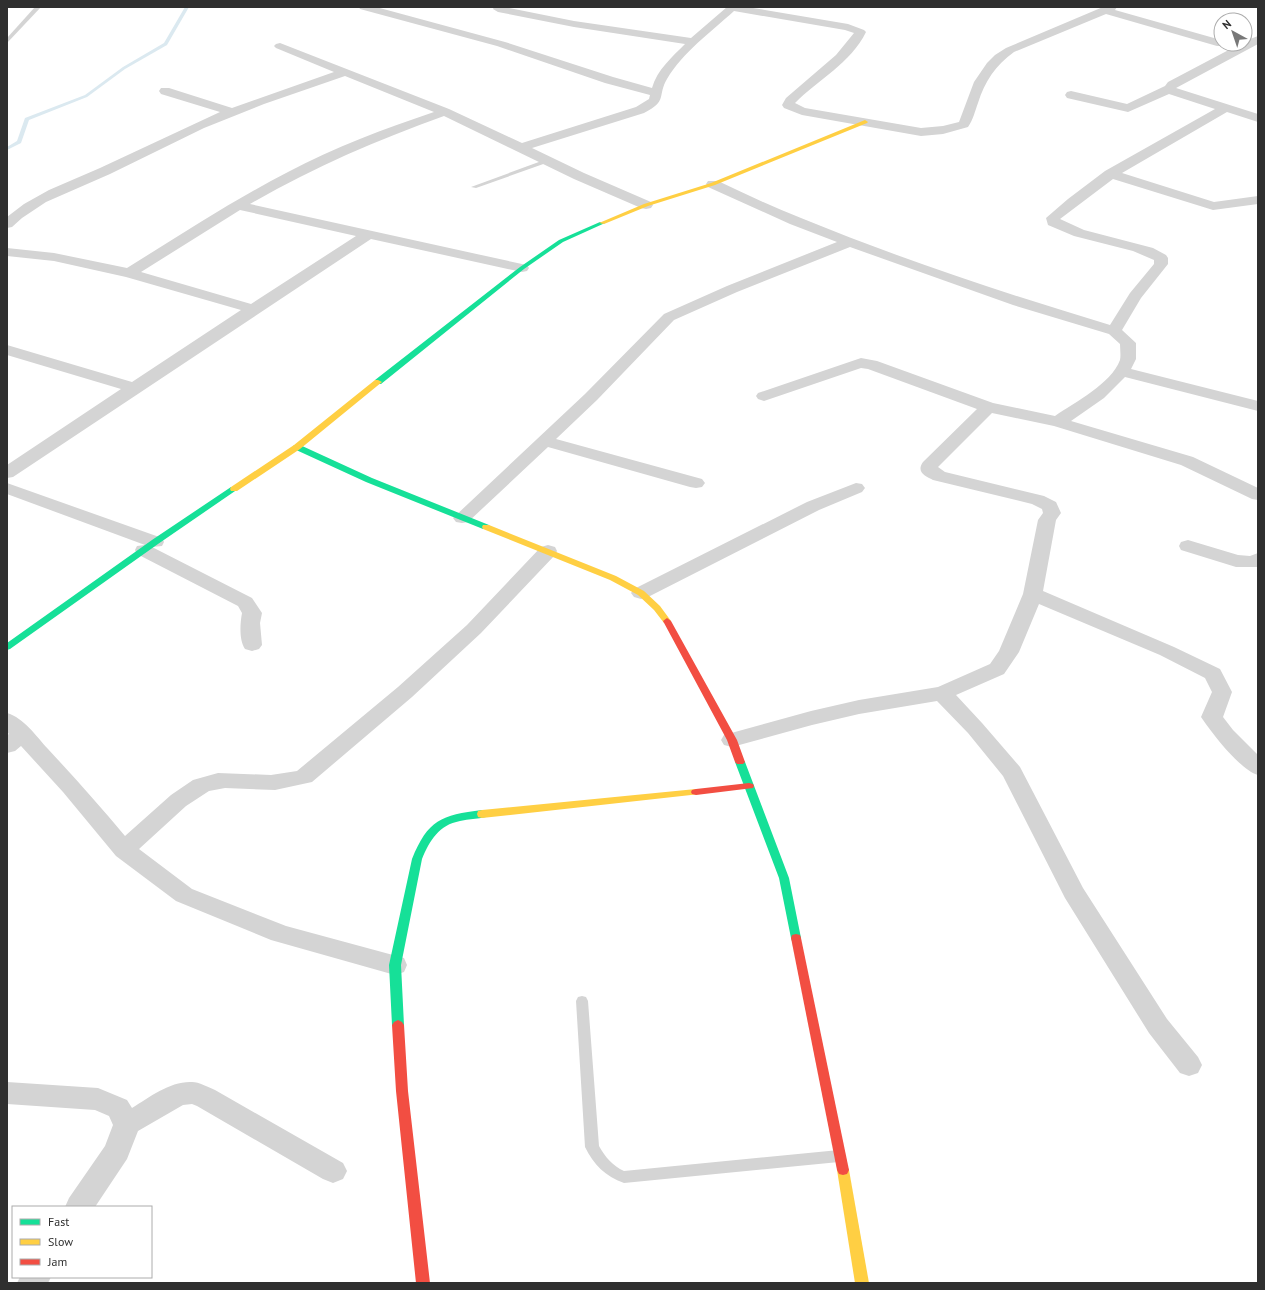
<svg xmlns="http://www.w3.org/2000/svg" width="1265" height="1290" font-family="'PT Sans',sans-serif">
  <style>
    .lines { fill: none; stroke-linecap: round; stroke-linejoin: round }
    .stream { fill: #dbe9f0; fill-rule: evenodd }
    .lane { fill: #d4d4d4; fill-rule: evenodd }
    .street { fill: #d4d4d4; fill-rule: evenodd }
    .fast { fill: #16e098; fill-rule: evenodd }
    .slow { fill: #ffcf43; fill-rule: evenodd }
    .jam { fill: #f24e42; fill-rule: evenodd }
  </style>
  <rect width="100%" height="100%" fill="#fff"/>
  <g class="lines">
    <!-- stream -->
    <path class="stream" d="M 185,7 L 189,7 L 167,45 L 125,69 L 87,97 L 29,120 L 21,143 L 7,150 L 7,147 L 17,141 L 25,118 L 85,95 L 123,67 L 164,43 Z"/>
    <!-- lane -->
    <g class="lane">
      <path d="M 35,7 L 41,7 L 7,43 L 7,38 Z"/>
      <path d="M 547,159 L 549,160 L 549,162 L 476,188 L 471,187 Z"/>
      <path d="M 582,996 L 586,997 L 588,1001 L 599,1146 C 605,1157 613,1166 624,1171 L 839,1150 L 844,1152 L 846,1156 L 844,1160 L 839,1162 L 624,1183 C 605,1176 594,1165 585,1147 L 576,1001 L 578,997 Z"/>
    </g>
    <!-- street -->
    <g class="street">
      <path d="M 359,7 L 376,7 L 505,42 L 613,77 L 652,88 C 657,70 672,57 685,44 L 574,27 L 498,12 L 493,9 L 494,7 L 504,7 L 574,21 L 691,38 L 727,7 L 747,7 L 848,24 L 864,30 L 866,32 C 851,63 818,80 795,103 L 805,108 L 921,128 L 943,126 L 959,122 L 974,82 L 987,63 L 995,55 L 1006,48 L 1103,7 L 1117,7 L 1115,10 L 1221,40 L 1221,44 L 1227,44 L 1225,46 L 1217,46 L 1106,14 L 1014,52 C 995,66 985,81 978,103 C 975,111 973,120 968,127 L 943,134 L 921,136 L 802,115 L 784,108 L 782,105 L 786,98 L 836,55 L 854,33 L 845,30 L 734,11 C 711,32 683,52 667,79 C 657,96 668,101 644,113 L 532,148 L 584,173 L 651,202 L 653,205 L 651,208 L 646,209 L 641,208 L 574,179 L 444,116 C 377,140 312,168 250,204 L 522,264 L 527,265 L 529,268 L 527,271 L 522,272 L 371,239 L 13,477 L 7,478 L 7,465 L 121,389 L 7,355 L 7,345 L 132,382 L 241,310 L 126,277 L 54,261 L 7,256 L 7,248 L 54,253 L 127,268 C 180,235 232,201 288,172 C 335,147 384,129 434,112 L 345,76 L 264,104 L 204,128 L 110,174 L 46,202 L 22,218 L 12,227 L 7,228 L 7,217 L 24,204 L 49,190 L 100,168 L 220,112 L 161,94 L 159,91 L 161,88 L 169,88 L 232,108 L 334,72 L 276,48 L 274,46 L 276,44 L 280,43 L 449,109 L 522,143 L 636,107 L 649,99 L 650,95 L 605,83 L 497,46 L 360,9 ZM 240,210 L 356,236 L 251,304 L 141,272 Z"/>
      <path d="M 1258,36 L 1258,44 L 1176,88 L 1258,114 L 1258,122 L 1227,112 L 1122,173 L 1214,202 L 1258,196 L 1258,204 L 1213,210 L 1113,179 L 1060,219 L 1084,230 L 1153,248 L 1166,255 L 1168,258 L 1168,264 L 1141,298 L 1122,330 L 1136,343 L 1136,359 L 1131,369 L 1258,401 L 1258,411 L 1125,377 L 1104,398 L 1071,421 L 1193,457 L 1258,488 L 1258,500 L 1252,499 L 1181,465 L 1054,426 L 992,413 L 938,467 L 945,472 L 1044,496 L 1056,502 L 1061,513 L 1056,520 L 1043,591 L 1174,647 L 1220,669 L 1232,692 L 1223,717 L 1233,730 L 1258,755 L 1258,775 C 1240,770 1212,733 1201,717 L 1212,692 L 1205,678 L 1160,655 L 1039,604 L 1019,652 L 1004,674 L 956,695 L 982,723 L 1020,767 L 1083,888 L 1167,1019 L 1198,1057 L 1202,1065 L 1198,1073 L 1189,1076 L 1180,1073 L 1149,1033 L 1065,898 L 1003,776 L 968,733 L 937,701 L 859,714 L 812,725 L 732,747 L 724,745 L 721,740 L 724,735 L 811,711 L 859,700 L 938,687 L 990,664 L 999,651 L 1023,594 L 1038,520 L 1043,513 L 1042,509 L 1032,504 L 933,480 C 925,476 916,472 923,462 L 977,409 L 868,369 L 861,368 L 764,401 L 758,399 L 756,396 L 758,393 L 861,358 L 877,361 L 993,403 L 1055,416 C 1075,402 1111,384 1120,360 C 1121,355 1120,349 1120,344 L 1109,334 L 1013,305 L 850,247 L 737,292 L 674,320 L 597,400 L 556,439 L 702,479 L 705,483 L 702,487 L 696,488 L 690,487 L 548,447 L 468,522 L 462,523 L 456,522 L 453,518 L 585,394 L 664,314 L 727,286 L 837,242 L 790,224 L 708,187 L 706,184 L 708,181 L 718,181 C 745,194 773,207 801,218 C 901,259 1006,294 1110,325 L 1130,293 L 1154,264 L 1154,260 L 1133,251 L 1074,236 L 1048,225 L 1046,218 L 1068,199 L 1105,171 L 1215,109 L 1169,94 L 1128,112 L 1067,98 L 1065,95 L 1067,92 L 1071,91 L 1127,104 L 1165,86 L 1168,82 L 1240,44 L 1245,44 L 1245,41 Z"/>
      <path d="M 7,483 L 162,538 L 164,542 L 162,546 L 152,547 L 252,598 L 262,613 L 260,623 L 262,645 L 259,649 L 252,651 L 245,649 C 239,640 240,624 242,613 L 238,606 L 137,554 L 135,550 L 137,546 L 145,545 L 7,494 Z"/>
      <path d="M 856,483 L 862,484 L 865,488 L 862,492 L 819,510 L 648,597 L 641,599 L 634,597 L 631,593 L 634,589 L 807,502 Z"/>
      <path d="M 1188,540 L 1238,555 L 1250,556 L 1258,553 L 1258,567 L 1236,567 L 1181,550 L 1179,546 L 1181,542 Z"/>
      <path d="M 548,545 L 555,547 L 557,551 L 555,555 L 481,633 L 412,697 L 312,782 L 275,790 L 225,788 L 209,791 L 186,806 L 139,849 L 192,889 L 286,926 L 404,958 L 407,965 L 404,972 L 395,975 L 271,940 L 176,901 L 116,856 L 63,792 L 21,746 L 15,751 L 7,753 L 7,735 L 9,734 L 7,732 L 7,713 C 24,718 36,736 48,749 C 74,777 100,806 125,836 L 171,795 L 193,780 L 218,773 L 271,775 L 297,771 L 398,687 L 467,625 L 541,547 Z"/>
      <path d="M 7,1082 L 98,1088 L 127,1100 L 132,1108 C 150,1097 170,1081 192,1082 C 199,1082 208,1087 215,1090 L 343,1163 L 347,1171 L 343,1179 L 333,1183 L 323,1179 L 197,1106 L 192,1104 L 183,1105 L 138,1131 L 127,1159 L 95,1207 L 65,1207 L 69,1198 L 105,1146 L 113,1125 L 109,1116 L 95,1110 L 7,1104 Z"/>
      <path d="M 20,1277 L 51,1277 L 48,1283 L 17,1283 Z"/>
    </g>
    <!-- fast -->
    <g class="fast">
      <path d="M 600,222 L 605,223 L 563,242 L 524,269 L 381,384 L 375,384 L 375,380 L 520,267 L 559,240 Z"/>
      <path d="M 294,445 L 300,445 L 372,478 L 489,525 L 490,527 L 489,529 L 483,529 L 366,482 L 294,449 L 293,447 Z"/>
      <path d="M 231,487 L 234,487 L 238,489 L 158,544 L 10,649 L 7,650 L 7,643 L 152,540 Z"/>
      <path d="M 740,759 L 743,760 L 745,762 L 789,878 L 801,938 L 800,941 L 796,942 L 792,941 L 791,938 L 779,878 L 735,762 L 737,760 Z"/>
      <path d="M 482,810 L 486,811 L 487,814 L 486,817 C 477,819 469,819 460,821 C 439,825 430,840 422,859 L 401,965 L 404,1025 L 402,1028 L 398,1030 L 394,1028 L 392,1025 L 389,965 L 412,859 C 428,820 441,815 482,810 Z"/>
    </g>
    <!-- slow -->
    <g class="slow">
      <path d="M 865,120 L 868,122 L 867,123 L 715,185 L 648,206 L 604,224 L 599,223 L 644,204 L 711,183 Z"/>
      <path d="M 375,380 L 378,380 L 382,382 L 300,449 L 237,491 L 231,491 L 230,489 L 231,487 L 294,445 Z"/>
      <path d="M 483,525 L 489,525 L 616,576 L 644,591 L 660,606 L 671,621 L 670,623 L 664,623 L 654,610 L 638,595 L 610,580 L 483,529 L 482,527 Z"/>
      <path d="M 696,789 L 700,790 L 701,792 L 700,794 L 482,818 L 478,817 L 477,814 L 478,811 L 482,810 Z"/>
      <path d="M 843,1165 L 847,1166 L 849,1170 L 869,1283 L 855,1283 L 837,1170 L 839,1166 Z"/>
    </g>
    <!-- jam -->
    <g class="jam">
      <path d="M 667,618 L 671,621 L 737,740 L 745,762 L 743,764 L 737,764 L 735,762 L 727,740 L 663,621 Z"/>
      <path d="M 749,783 L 753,784 L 754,786 L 753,788 L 696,795 L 692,794 L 691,792 L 692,790 L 696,789 Z"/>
      <path d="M 796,934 L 800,935 L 801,938 L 849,1170 L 847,1174 L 843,1175 L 839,1174 L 837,1170 L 791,938 L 792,935 Z"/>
      <path d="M 398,1020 L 402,1022 L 404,1025 L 408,1091 L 430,1283 L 416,1283 L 396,1091 L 392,1025 L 394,1022 Z"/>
    </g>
  </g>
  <!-- border -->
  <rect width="1265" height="1290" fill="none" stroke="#2f2f2f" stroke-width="16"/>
  <!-- legend -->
  <rect x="12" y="1206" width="140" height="72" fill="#ffffff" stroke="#acacac"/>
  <rect x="20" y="1219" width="20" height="6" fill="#16e098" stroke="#acacac"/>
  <text x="48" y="1226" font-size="12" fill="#2f2f2f">Fast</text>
  <rect x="20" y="1239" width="20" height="6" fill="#ffcf43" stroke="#acacac"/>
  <text x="48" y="1246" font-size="12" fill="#2f2f2f">Slow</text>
  <rect x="20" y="1259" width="20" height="6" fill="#f24e42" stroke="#acacac"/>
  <text x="48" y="1266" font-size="12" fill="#2f2f2f">Jam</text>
  <!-- north arrow -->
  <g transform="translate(1233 32) rotate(320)"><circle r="19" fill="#ffffff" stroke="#acacac"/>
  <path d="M0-3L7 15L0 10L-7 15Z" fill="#787878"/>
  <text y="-6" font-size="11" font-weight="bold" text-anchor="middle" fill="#2f2f2f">N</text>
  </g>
</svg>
